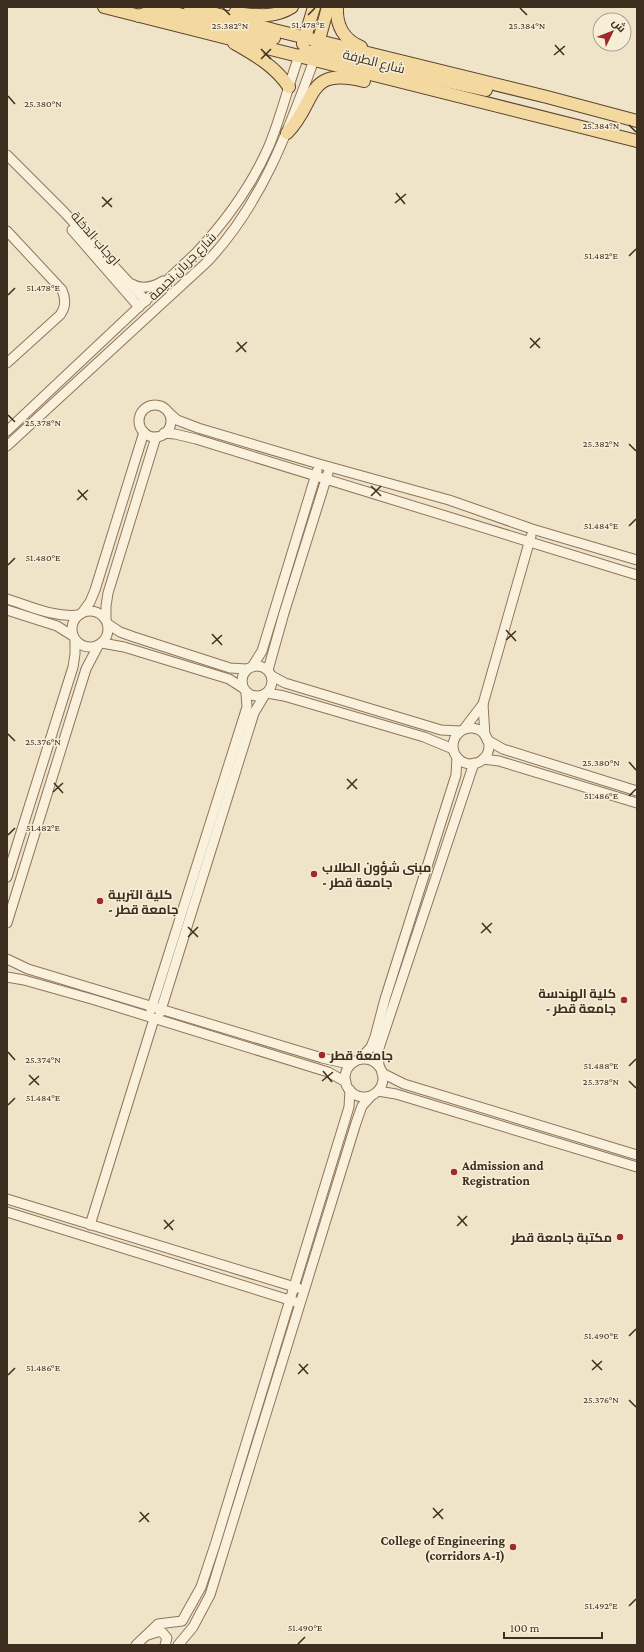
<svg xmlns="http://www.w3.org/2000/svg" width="644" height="1652" font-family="'Crimson Pro',Cairo,serif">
	<rect width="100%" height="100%" fill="#f0e4c8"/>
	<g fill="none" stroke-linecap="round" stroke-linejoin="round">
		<defs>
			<g id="minor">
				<path d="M7 155 64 212 146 301"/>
				<path d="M72 230 139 307"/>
				<path d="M7 231 62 290C66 299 66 307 60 315L7 363"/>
				<path d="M132 284C142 290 153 287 163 281"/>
				<circle cx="155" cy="421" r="16"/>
				<path d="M169 413 177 420 198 428 319 464 449 500 532 529 637 560"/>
				<path d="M7 431 196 253C226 221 251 187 269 146 281 117 288 86 299 56"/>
				<path d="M164 433 175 434 196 439 637 575"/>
				<path d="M7 446 207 262C261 205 288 132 314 60"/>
				<path d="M7 599C30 606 54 618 79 615"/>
				<path d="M7 610 57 626 73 636"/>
				<circle cx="90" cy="629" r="18"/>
				<path d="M82 613 90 602 95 590 144 432"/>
				<path d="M106 620V606L108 593 156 437"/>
				<path d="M108 624 120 632 134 637 230 668 247 669"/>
				<path d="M102 643 124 647 229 679 243 688"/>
				<circle cx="257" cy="681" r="15"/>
				<path d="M252 667 262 651 317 471"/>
				<path d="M268 670 284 613 328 473"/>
				<path d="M272 676 285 683 441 730 460 731"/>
				<path d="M267 693 284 696 424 737 453 749"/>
				<path d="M483 704 485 736"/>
				<circle cx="471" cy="746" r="18"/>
				<path d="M464 729 483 704 531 536"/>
				<path d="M487 740 503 749 637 791"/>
				<path d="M483 759 499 761 637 803"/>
				<path d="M7 877 73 667 75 654V640"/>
				<path d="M7 923 86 669 98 646"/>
				<path d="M7 959 28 969 322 1058 344 1063 354 1062"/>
				<path d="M7 977 24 980 95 1000 328 1072 346 1082"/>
				<path d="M151 1010 247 707 246 693"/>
				<path d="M160 1013 254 713 264 696"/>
				<path d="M360 1059 371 1047 375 1037 385 999 456 775 457 757"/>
				<circle cx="364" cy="1078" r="19"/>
				<path d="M379 1066 378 1051 474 763"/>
				<path d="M382 1073 404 1084 637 1155"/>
				<path d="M378 1091 396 1094 637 1167"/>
				<path d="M7 1199 298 1288"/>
				<path d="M7 1212 296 1302"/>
				<path d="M90 1225 154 1019"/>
				<path d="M148 1635 157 1632H162L167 1638 165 1645"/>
				<path d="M136 1645 158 1624 182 1621 201 1587 215 1545 349 1107 350 1090"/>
				<path d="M178 1645 193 1627 210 1595 356 1123 362 1106 371 1096"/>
			</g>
			<g id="major">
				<path d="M104 7 637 141"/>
				<path d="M190 7 274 30 547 97 637 121"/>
				<path d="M337 7C336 26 344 40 361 47"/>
				<path d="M235 13C256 15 273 19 292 7"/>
				<path d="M139 16 153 11 163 10 274 38"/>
				<path d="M234 43C255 55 275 66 289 87"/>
				<path d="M303 44 314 7"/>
				<path d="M317 47 328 7"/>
				<path d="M299 56 307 52 316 51 391 69 486 90"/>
				<path d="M287 133C318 102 304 66 364 81"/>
			</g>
		</defs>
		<use href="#minor" stroke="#8d765c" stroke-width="11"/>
		<use href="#major" stroke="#5b4430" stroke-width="14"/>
		<use href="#minor" stroke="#faf1dc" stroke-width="9"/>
		<use href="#major" stroke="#f3d9a0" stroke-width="12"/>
	</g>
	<path fill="none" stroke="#3d2e20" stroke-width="1.5" d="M223 8 230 15M520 8 527 15M308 15 315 8M555 45 564 55M261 49 271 59M554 55 565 46M261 59 271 49M8 96 15 104M629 125 636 132M396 193 405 204M102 197 112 207M395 203 406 194M102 207 112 198M629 256 636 249M8 295 15 288M530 338 540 348M237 342 246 352M530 348 540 338M236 352 247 342M8 415 15 422M629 444 636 451M371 486 381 496M78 490 87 500M371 496 381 486M77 500 88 490M629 526 636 519M8 565 15 558M506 630 516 641M212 634 222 645M506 640 516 631M212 644 222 635M8 734 15 741M629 762 636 770M347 779 357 789M54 783 63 793M347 789 357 779M53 792 63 783M629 796 636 789M8 835 15 828M482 923 491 933M188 927 198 937M481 933 492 923M188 937 198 927M8 1052 15 1060M629 1066 636 1059M323 1071 332 1082M29 1075 39 1085M322 1081 333 1072M629 1081 636 1088M29 1085 39 1076M8 1105 15 1098M458 1216 467 1226M164 1220 173 1230M457 1226 467 1216M164 1229 174 1220M629 1336 636 1329M592 1360 602 1370M299 1364 308 1374M592 1370 602 1361M298 1374 308 1364M8 1375 15 1368M629 1400 636 1407M433 1508 443 1519M140 1512 149 1522M433 1518 443 1509M139 1522 149 1513M629 1606 636 1599M298 1644 305 1637"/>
	<g fill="#9e2a2b" stroke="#f7eed8" stroke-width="1.5">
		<circle cx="314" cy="874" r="4"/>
		<circle cx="100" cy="901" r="4"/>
		<circle cx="624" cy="1000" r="4"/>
		<circle cx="322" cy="1055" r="4"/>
		<circle cx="454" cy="1172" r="4"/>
		<circle cx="620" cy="1237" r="4"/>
		<circle cx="513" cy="1547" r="4"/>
	</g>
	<g text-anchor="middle" stroke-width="3" stroke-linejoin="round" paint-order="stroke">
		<g font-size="13" fill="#3d2e20" stroke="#f7eed8">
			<text transform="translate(374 61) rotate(14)" y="5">شارع الطرفة</text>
			<text transform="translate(96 238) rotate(49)" y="5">اوجاب الدخلة</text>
			<text transform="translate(182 266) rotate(-45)" y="5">شارع جريان نجيمة</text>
		</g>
		<g font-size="13" font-weight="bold" fill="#3d2e20" stroke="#f7eed8" text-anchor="start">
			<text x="322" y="872">مبنى شؤون الطلاب<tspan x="322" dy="15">- جامعة قطر</tspan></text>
			<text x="108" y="899">كلية التربية<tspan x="108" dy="15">- جامعة قطر</tspan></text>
			<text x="616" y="998" text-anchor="end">كلية الهندسة<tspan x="616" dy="15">- جامعة قطر</tspan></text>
			<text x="330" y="1060">جامعة قطر</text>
			<text x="462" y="1170">Admission and<tspan x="462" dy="15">Registration</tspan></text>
			<text x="612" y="1242" text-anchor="end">مكتبة جامعة قطر</text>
			<text x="505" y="1545" text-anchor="end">College of Engineering<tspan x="505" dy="15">(corridors A-I)</tspan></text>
		</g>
	</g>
	<g font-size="10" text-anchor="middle" fill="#3d2e20" stroke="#f7eed8" stroke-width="3" stroke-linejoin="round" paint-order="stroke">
		<text x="308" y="28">51.478°E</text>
		<text x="230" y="29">25.382°N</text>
		<text x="527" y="29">25.384°N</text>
		<text x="43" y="107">25.380°N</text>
		<text x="601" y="129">25.384°N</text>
		<text x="601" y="259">51.482°E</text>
		<text x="43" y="291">51.478°E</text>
		<text x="43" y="426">25.378°N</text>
		<text x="601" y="447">25.382°N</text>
		<text x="601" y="529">51.484°E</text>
		<text x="43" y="561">51.480°E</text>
		<text x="43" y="745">25.376°N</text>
		<text x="601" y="766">25.380°N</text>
		<text x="601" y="799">51.486°E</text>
		<text x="43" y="831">51.482°E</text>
		<text x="43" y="1063">25.374°N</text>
		<text x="601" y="1069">51.488°E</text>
		<text x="601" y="1085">25.378°N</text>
		<text x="43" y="1101">51.484°E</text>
		<text x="601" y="1339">51.490°E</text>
		<text x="43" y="1371">51.486°E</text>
		<text x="601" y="1403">25.376°N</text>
		<text x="601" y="1609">51.492°E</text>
		<text x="305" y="1631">51.490°E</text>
	</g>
	<rect width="644" height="1652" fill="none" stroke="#3d2e20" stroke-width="16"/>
	<g transform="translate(612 32) rotate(47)"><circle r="19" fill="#f7eed8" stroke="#ada18e"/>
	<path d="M0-3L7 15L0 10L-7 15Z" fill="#9e2a2b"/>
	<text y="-6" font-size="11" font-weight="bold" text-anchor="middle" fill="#3d2e20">ش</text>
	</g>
	<path d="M504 1632v6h98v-6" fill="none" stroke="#3d2e20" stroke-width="2"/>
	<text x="510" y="1632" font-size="12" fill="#3d2e20" stroke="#f7eed8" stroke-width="3" paint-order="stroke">100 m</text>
</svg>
